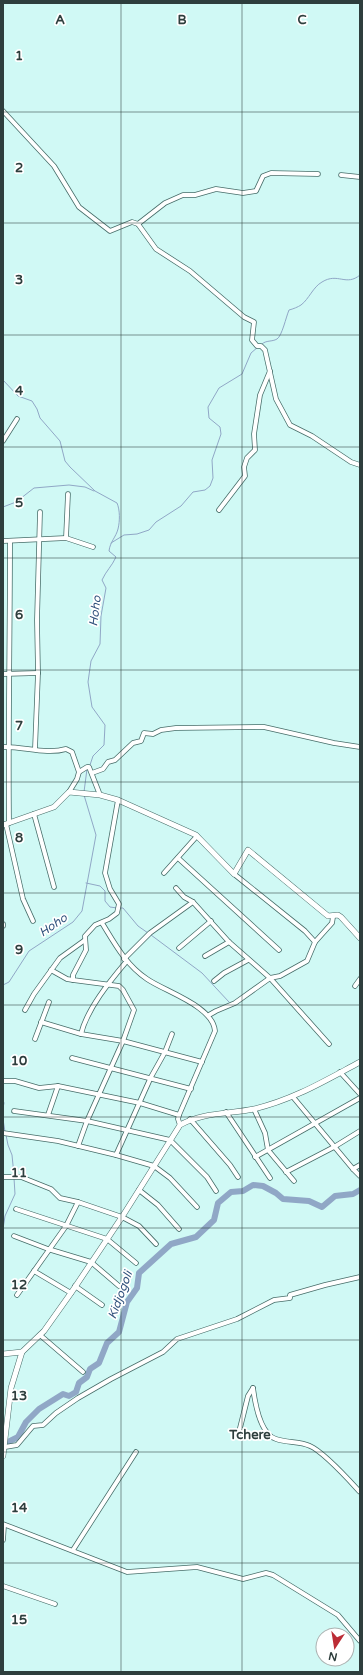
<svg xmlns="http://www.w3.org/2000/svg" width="363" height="1675" font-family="'Varela Round',sans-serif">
	<rect width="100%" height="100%" fill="#d0f9f5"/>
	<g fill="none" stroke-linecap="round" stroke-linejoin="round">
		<g stroke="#90a7c6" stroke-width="1">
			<path d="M262 344C266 340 272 342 277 339 282 336 286 317 289 310 293 309 298 307 301 305 309 299 313 287 322 282 338 272 346 287 360 275"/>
			<path d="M3 380 18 396 32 401 37 409 40 418 60 441 65 461 70 467 95 491 117 503C120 510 120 521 118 529 116 537 110 542 109 551L116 557C112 566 106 571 102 580L106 588 101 616 100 644 91 661 88 682 92 707 105 725 104 745 93 756 90 765"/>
			<path d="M3 507 16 502 34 488 69 485 85 487 94 491"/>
			<path d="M111 543 124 535 137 534 149 530 156 522 181 506 193 492 205 490 210 486 213 478 212 460 221 434 220 427 209 418 208 407 219 388 242 374 251 353 258 347"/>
			<path d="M84 792 87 769"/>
			<path d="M86 883 100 886 105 891V901L110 907 117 908"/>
			<path d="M120 908H123L138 926 148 933"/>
			<path d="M151 935 202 973 229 1002"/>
			<path d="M3 985 9 982 29 951 73 922 82 911 96 835 84 795"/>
			<path d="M3 1100 4 1103 3 1108"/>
			<path d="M3 1119 5 1132"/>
			<path d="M6 1135 8 1145 12 1155 14 1175"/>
			<path d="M3 1229 5 1216 15 1194 14 1178"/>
		</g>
		<path stroke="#90a7c6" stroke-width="6" d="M8 1442 18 1437 26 1422 39 1409 63 1394 69 1396 76 1392 79 1383 87 1377 90 1369 99 1363 107 1343 119 1332 127 1302 137 1288 139 1273 171 1244 196 1237 214 1220 218 1203 231 1192 243 1191 253 1185 263 1186 276 1193 283 1199 309 1201 322 1207 335 1196 353 1194 360 1190"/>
		<defs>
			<g id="minor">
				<path d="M3 111 54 166 79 207 110 231 132 222 138 224 156 249 190 271 244 317 254 322 252 340 257 346H261L265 350 276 399 290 425 312 436 351 462 360 465"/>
				<path d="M341 175 360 177"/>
				<path d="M138 224 165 203 183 195H195L216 189 243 193 256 191 263 176 271 173 318 174"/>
				<path d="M3 441 17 419"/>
				<path d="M219 510 245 476 244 467 247 458 255 450 254 434 260 395 270 371"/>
				<path d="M66 538 68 494"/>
				<path d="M3 541 66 538 93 547"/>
				<path d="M3 674 38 673"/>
				<path d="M3 747C23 746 46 755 66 749L72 752 79 772"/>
				<path d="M35 749 38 673 37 620 40 512"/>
				<path d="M92 773 103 769 108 762 115 760 133 743 141 741 144 733 153 734 161 730 176 728 264 727 334 743 360 747"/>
				<path d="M69 792 77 779 79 772 87 767H89L100 795"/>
				<path d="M34 814 54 887"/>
				<path d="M9 823C8 729 10 635 10 541"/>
				<path d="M6 824 23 899 33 921"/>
				<path d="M178 858 279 950"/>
				<path d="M164 873 197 836"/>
				<path d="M234 874 305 931 315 942"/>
				<path d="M176 888 184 897 193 902 229 942 270 978 329 1044"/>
				<path d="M102 923C115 944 126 965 147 979 166 992 213 1006 215 1031L179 1115 178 1119 180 1125"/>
				<path d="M3 924V926"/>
				<path d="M179 948 211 921"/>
				<path d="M205 956 229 942"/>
				<path d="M124 959 150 933 193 902"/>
				<path d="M51 970 67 979 73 980"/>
				<path d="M214 981 224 973 248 960"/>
				<path d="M355 986 360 979"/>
				<path d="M25 1010 34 994 60 958 85 940"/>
				<path d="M209 1015 216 1011 235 1003 270 978 280 976 307 961 315 942 332 923 333 917"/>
				<path d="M41 1022 81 1034 123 1041 202 1062"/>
				<path d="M81 1034C87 1009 110 981 126 962"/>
				<path d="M35 1039 49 1002"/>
				<path d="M72 1058 191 1089"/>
				<path d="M340 1072 360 1094"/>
				<path d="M3 1081H15L39 1088 58 1086 140 1103 179 1115"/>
				<path d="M293 1097 353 1169 360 1176"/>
				<path d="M254 1109 265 1133 268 1150 294 1181"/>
				<path d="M14 1111 87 1121 170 1140 207 1177 216 1191"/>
				<path d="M226 1112 270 1178"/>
				<path d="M48 1115 58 1086"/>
				<path d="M190 1119 230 1165 238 1177"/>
				<path d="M3 1133 58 1141 116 1155 154 1166 170 1178 197 1207"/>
				<path d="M78 1146 87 1121 123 1041 134 1010 123 990 119 986 73 980V975L86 950 85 936 95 925 109 919 117 913 119 904 110 889 105 873 118 800"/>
				<path d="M116 1155 151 1077 165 1052 172 1034"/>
				<path d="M255 1157 360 1098"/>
				<path d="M353 1169 360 1165"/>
				<path d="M286 1172 334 1147 360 1131"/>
				<path d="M3 1177H21L51 1189 60 1198 78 1202 122 1217 139 1226 156 1244"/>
				<path d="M139 1190 158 1205 179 1229"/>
				<path d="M16 1209 107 1239 136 1263"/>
				<path d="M14 1236 48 1249 91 1262 119 1286"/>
				<path d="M34 1271 71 1293"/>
				<path d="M75 1286 102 1305"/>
				<path d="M17 1295 66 1226 78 1202"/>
				<path d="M40 1335 83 1372"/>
				<path d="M253 1388C255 1403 260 1434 276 1439 287 1443 300 1441 310 1446 324 1452 349 1480 360 1492"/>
				<path d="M238 1436 248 1396 253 1388"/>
				<path d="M5 1447 17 1445 33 1426 43 1425 56 1413 78 1398 111 1379 163 1352 177 1339 237 1319 274 1300 290 1298V1295L325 1285 360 1277"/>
				<path d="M3 1524 127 1572 197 1567 243 1579 266 1573 273 1575 338 1615 360 1641"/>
				<path d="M3 1540 4 1525"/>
				<path d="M73 1550 136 1452"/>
				<path d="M3 1586 55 1604"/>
			</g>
			<g id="tertiary">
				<path d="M3 825 54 807 69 792 100 795 118 800 196 835 234 874 248 850 328 916 338 915 341 917 360 938"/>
				<path d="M3 1354 22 1352"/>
				<path d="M3 1456 11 1388 22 1352 44 1331 71 1293 122 1217 180 1125C203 1112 230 1114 254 1109 293 1100 326 1080 360 1062"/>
			</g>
		</defs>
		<use href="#minor" stroke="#476d69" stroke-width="5.5"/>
		<use href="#tertiary" stroke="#476d69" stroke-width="6"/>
		<use href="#minor" stroke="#fff" stroke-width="4"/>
		<use href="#tertiary" stroke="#fff" stroke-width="5"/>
	</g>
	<path fill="none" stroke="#2e3e3d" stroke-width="1" stroke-opacity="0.55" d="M121 3V1672M242 3V1672M3 112H360M3 223H360M3 335H360M3 447H360M3 558H360M3 670H360M3 782H360M3 893H360M3 1005H360M3 1117H360M3 1228H360M3 1340H360M3 1452H360M3 1563H360"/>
	<g text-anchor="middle" stroke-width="3.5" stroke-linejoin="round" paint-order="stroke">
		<g font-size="12" font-style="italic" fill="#30517c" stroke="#fff">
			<text transform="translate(95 611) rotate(-83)" y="4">Hoho</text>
			<text transform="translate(53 925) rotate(-34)" y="4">Hoho</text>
			<text transform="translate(120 1295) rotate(-70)" y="4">Kidjogoli</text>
		</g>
		<g font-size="13" font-weight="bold" fill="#2e3e3d" stroke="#fff">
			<text x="250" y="1439">Tchere</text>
		</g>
	</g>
	<g font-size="13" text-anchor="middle" font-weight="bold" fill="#2e3e3d" stroke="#fff" stroke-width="3.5" stroke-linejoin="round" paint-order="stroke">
		<text x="60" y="24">A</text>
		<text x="182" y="24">B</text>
		<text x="302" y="24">C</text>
		<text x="19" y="60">1</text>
		<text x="19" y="172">2</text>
		<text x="19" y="284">3</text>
		<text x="19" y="395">4</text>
		<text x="19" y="507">5</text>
		<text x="19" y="619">6</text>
		<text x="19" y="730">7</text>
		<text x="19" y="842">8</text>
		<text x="19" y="954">9</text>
		<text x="19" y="1065">10</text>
		<text x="19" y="1177">11</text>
		<text x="19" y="1289">12</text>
		<text x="19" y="1400">13</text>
		<text x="19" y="1512">14</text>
		<text x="19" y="1624">15</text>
	</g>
	<rect width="363" height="1675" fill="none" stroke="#2e3e3d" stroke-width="8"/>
	<g transform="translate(335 1647) rotate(192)"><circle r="19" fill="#ffffff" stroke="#abb2b1"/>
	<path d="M0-3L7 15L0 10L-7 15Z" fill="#bc2c36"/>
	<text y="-6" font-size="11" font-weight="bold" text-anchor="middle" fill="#2e3e3d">N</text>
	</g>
</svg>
